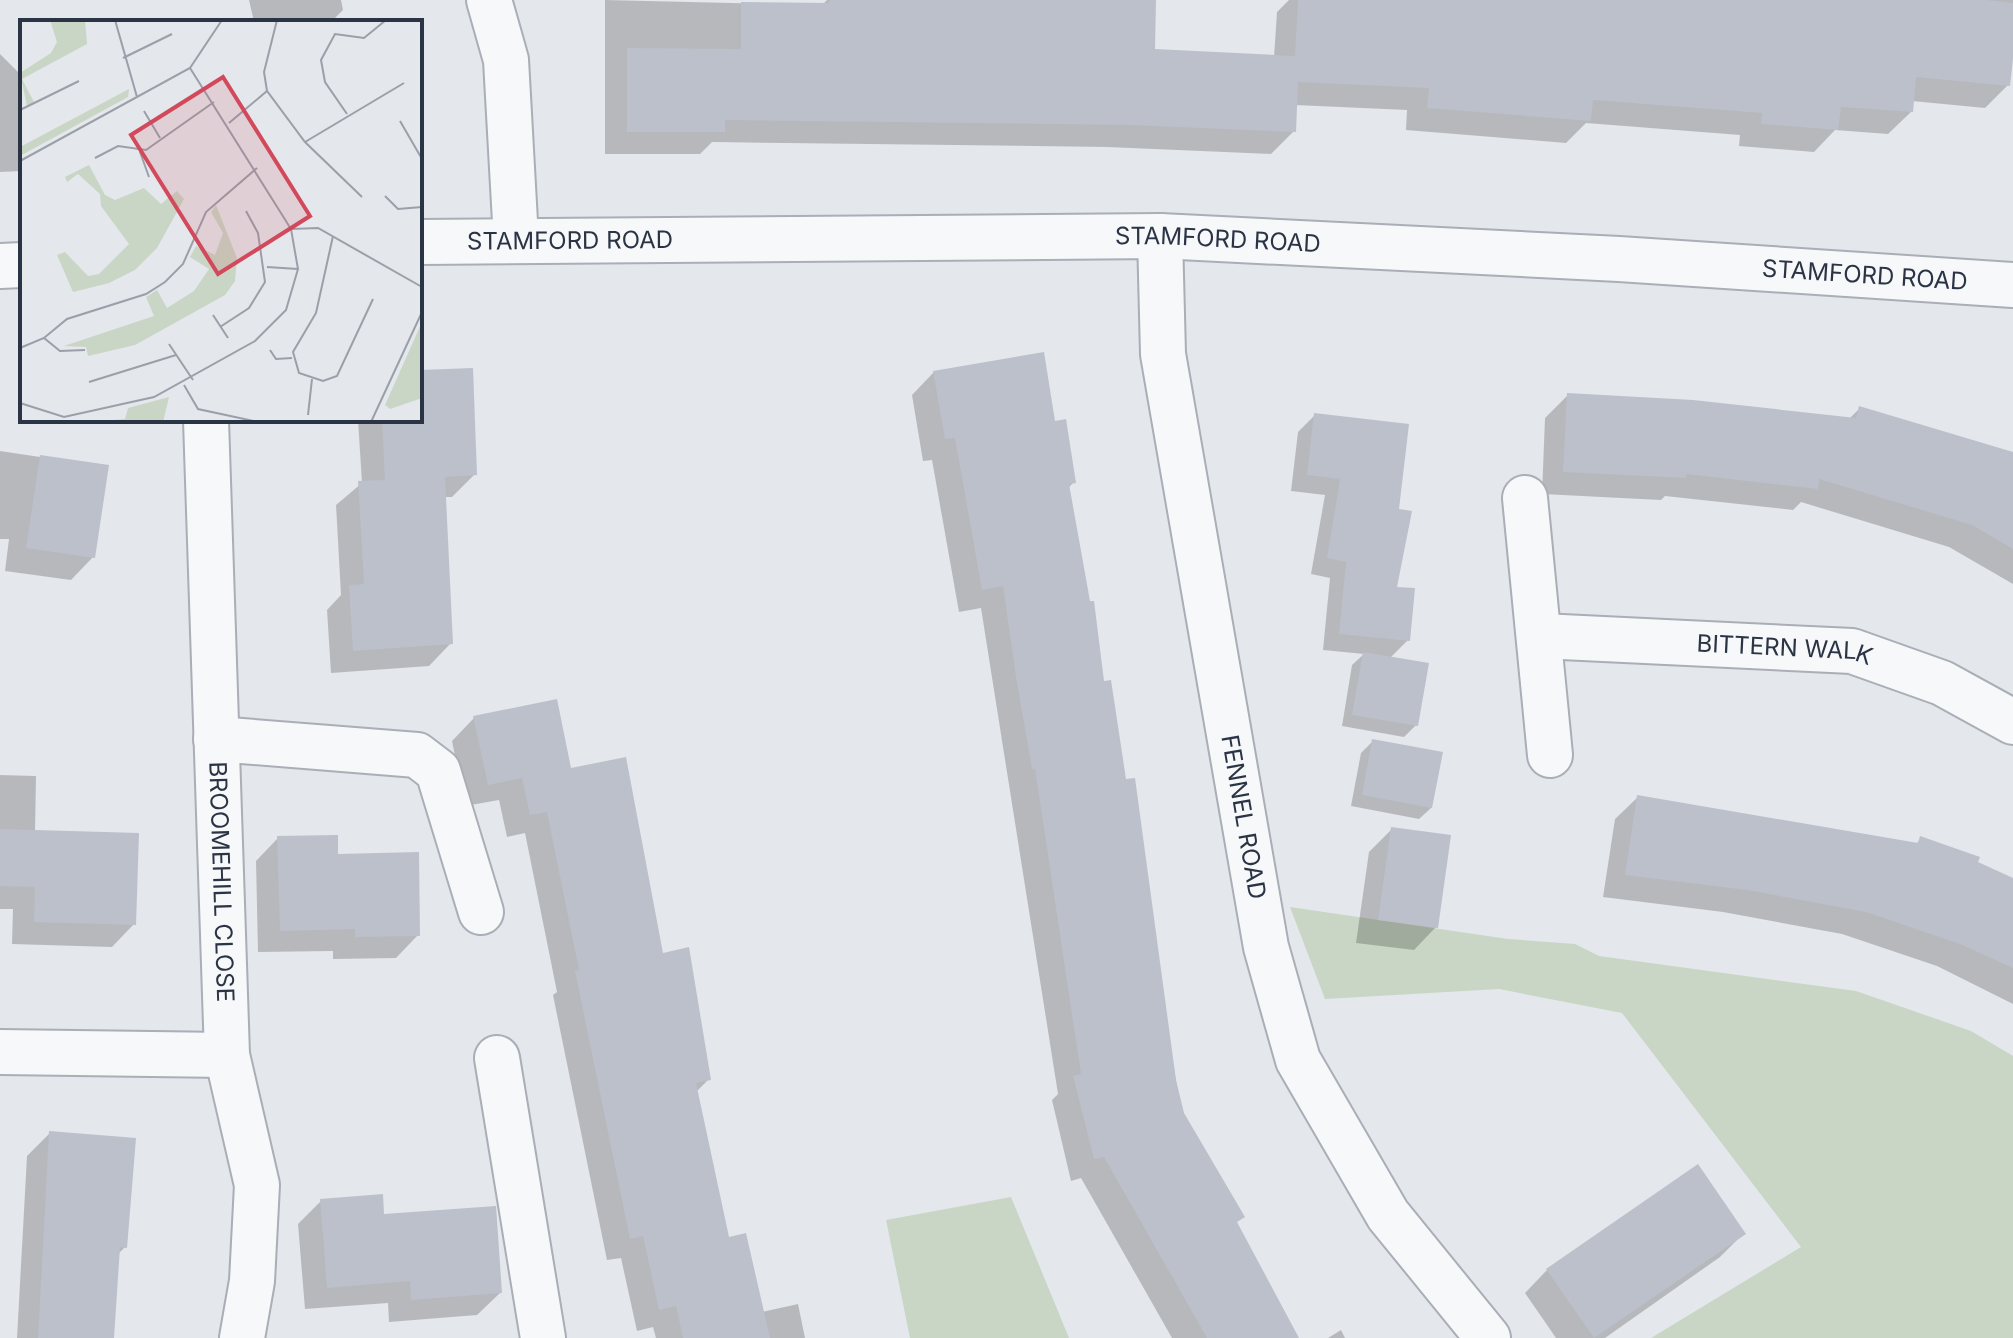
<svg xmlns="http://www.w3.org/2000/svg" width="2013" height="1338" font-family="Inter,sans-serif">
	<rect width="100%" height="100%" fill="#e4e7ec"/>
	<g fill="#c9d6c5">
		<path d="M1290 907 1508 939 1575 944 1599 956 1856 991 1971 1031 2013 1056V1338H1651L1801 1247 1622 1013 1499 989 1325 999Z"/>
		<path d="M1011 1197 1069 1338H910L886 1220Z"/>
	</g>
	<g fill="#0003">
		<path d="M249 0H341L343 10 331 22H254Z"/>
		<path d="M605 0 822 5 827 0H1050L1153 51 1274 57 1277 12 1289 0H2013V39L2008 85 1985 108 1912 101 1911 112 1888 134 1835 130 1814 152 1739 146 1740 135 1586 123 1566 143 1406 130 1407 110 1295 105 1294 131 1271 154 1107 147 712 142 700 154H605Z"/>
		<path d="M0 54 22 76V171L0 172Z"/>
		<path d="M420 372 475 474 452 497H444L451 643 429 666 331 673 327 610 341 595 336 505 362 483 358 420H420Z"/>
		<path d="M934 372 1054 423 1074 482 1068 488 1182 1114 1235 1224 1297 1338H1172L1081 1178 1071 1181 1052 1100 1058 1094 981 608 959 612 932 460 923 461 912 395Z"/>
		<path d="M1568 395 1848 420 1860 408 2013 456V584L1949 547 1801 502 1793 510 1665 496 1661 500 1542 494 1545 418Z"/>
		<path d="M1315 415 1396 511 1395 589 1408 640 1390 658 1416 725 1404 737 1342 726 1352 665 1364 654 1323 650 1330 578 1311 574 1325 495 1291 491 1298 432Z"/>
		<path d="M0 451 107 467 93 557 71 580 5 571 9 539H0Z"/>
		<path d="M474 718 570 770 661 955 709 1079 696 1092 728 1240 762 1312 798 1304 805 1338H656L653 1327 637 1331 621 1258 607 1260 553 995 557 992 525 833 507 837 499 800 465 806 452 741Z"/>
		<path d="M1373 741 1431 808 1419 819 1351 806 1361 753Z"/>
		<path d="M0 775 36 776 35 832 134 924 112 947 12 944 13 909H0Z"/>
		<path d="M1638 797 1915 845 1921 839 2013 880V1004L1937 966 1842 934 1723 912 1603 897 1615 819Z"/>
		<path d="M1392 829 1436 927 1414 950 1356 943 1369 852Z"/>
		<path d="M278 838 336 856 418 935 396 958 333 959V951L258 952 256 861Z"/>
		<path d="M50 1133 125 1247 118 1254 112 1338H17L27 1156Z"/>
		<path d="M321 1201 382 1216 500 1293 477 1315 389 1322 388 1303 305 1309 298 1224Z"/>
		<path d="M1743 1234 1720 1257 1605 1338H1556L1525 1293 1547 1270Z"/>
		<path d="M1341 1330 1345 1338H1328Z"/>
	</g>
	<g fill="#bbc0ca">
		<path d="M829 0H1156L1155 49 1295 56 1298 0H1987L2013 3V58L2010 86 1916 77 1913 112 1841 107 1838 130 1761 124 1762 113 1593 100 1591 121 1427 108 1429 88 1298 82 1296 132 1131 125 725 120V132H627V48L741 49V2L829 3Z"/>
		<path d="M1044 352 1055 421 1066 419 1076 483 1069 484 1090 601H1094L1104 681 1111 680 1126 779 1135 778 1176 1080 1184 1113 1245 1217 1237 1222 1299 1338H1207L1104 1157 1094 1159 1073 1076 1081 1074 1035 769H1032L1016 677 1003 586 982 590 955 438 945 439 933 371Z"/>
		<path d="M473 368 477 475 445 477 453 644 353 651 349 585 364 584 358 481 385 480 382 420H420V370Z"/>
		<path d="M1567 393 1693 400 1856 418 1859 406 2013 452V549L1972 525 1819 479 1818 489 1686 474V478L1563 472Z"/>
		<path d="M1314 413 1409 424 1399 509 1412 511 1397 587 1415 588 1410 641 1339 634 1346 562 1327 558 1340 479 1307 475Z"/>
		<path d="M40 455 109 465 95 558 26 548Z"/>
		<path d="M1363 652 1429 663 1418 726 1352 715Z"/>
		<path d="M557 699 571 768 626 757 663 953 689 947 711 1080 696 1083 729 1237 746 1233 770 1338H683L676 1306 659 1310 643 1236 630 1239 575 971 579 970 547 812 530 815 522 778 488 785 473 716Z"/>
		<path d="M1372 739 1443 752 1432 808 1362 795Z"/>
		<path d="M1637 795 1918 843 1920 836 1980 857 1978 862 2013 878V968L1960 944 1866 912 1747 890 1625 875Z"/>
		<path d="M1391 827 1451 835 1438 928 1378 920Z"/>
		<path d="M0 829 139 833 136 925 34 922 35 887 0 886Z"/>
		<path d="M338 835V854L419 852 420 936 355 937V929L280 931 277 836Z"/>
		<path d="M49 1131 136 1138 127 1248 120 1247 114 1338H38Z"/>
		<path d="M1698 1164 1746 1234 1594 1338 1546 1269Z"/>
		<path d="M383 1194 384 1214 496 1206 502 1293 411 1300 410 1281 327 1288 320 1199Z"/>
	</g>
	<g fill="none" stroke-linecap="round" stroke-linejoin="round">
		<defs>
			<g id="minor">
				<path d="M489 0 506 60 516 240"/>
				<path id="s1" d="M1160 236 1163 354 1266 947 1298 1060 1388 1215 1488 1338"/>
				<path id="s2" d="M420 242 1160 236 1619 259 2013 285"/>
				<path d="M0 266 22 265"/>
				<path id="s3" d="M206 420 227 1055 257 1185 252 1281 242 1338"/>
				<path d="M1525 498 1550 755"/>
				<path id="s4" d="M1541 636 1852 651 1942 683 2013 722"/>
				<path d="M216 739 417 755 438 771 481 912"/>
				<path d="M0 1052 227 1055"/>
				<path d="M497 1058 543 1338"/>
			</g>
		</defs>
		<use href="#minor" stroke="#a9aeb7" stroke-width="48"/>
		<use href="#minor" stroke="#f7f8fa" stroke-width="44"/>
	</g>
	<g text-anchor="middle" stroke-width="6" stroke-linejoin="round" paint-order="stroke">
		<g font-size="24" fill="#2b3445" stroke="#f4f6f9">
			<text dy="8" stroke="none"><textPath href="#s2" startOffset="150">STAMFORD ROAD</textPath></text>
			<text dy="8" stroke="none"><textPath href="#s2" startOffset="798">STAMFORD ROAD</textPath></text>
			<text dy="8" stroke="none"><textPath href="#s2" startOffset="1446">STAMFORD ROAD</textPath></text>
			<text dy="8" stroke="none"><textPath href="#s4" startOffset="244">BITTERN WALK</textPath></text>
			<text dy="8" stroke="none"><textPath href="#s1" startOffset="588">FENNEL ROAD</textPath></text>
			<text dy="8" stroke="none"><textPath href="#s3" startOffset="462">BROOMEHILL CLOSE</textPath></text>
		</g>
	</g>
	<g transform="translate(20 20)">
		<rect width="402" height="402" fill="#e4e7ec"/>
		<path d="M30 0H65L67 24 2 59 14 82 7 86 0 53 31 33 37 22ZM109 69 108 77 0 136V127ZM69 145 85 175 95 180 124 168 141 184 157 171 164 179 137 228 115 250 89 263 53 272 37 235 45 232 68 256 79 254 109 224 81 186 80 174 58 154 47 162 45 157ZM196 185 217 238 215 261 205 275 115 325 68 336 66 327 44 326 134 296 126 277 137 270 147 288 174 271 189 249 170 237 176 226 195 235 203 213 191 192ZM402 302V378L370 389 365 385ZM149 377 143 402H72L105 399 108 388Z" fill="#c9d6c5"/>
		<path fill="none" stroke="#9a9fa9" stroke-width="2" d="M95 0 117 77M103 38 152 14M247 71 244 52 257 0M0 90 59 61M124 91 140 118M327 94 305 62 301 40 315 14 344 18 366 0M380 101 402 139M209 103 247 71 285 122 342 177M285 122 384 63M120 132 129 157M75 138 98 126 126 130 194 82M0 141 170 48 202 0M365 176 378 189 402 187M271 209 298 208 402 267M313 216 296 293 273 332 279 353 303 361 317 356 353 279M247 247 278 249M193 295 208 318M200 307 229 288 245 262 238 213 226 191M24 318 40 331 65 330M149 324 173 360M0 328 24 318 47 299 126 274 145 262 163 244 186 192 237 148M250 330 256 339 272 338M69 362 156 335M164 365 178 389 238 402M0 383 44 397 134 377 235 321 266 290 278 249 271 209 170 48M288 395 292 359M351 402 402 292"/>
		<path fill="#d1495b" fill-opacity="0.15" stroke="#d1495b" stroke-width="4" d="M203 57 290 196 198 254 111 115Z"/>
		<rect width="402" height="402" fill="none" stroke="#2b3445" stroke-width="4"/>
	</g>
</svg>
